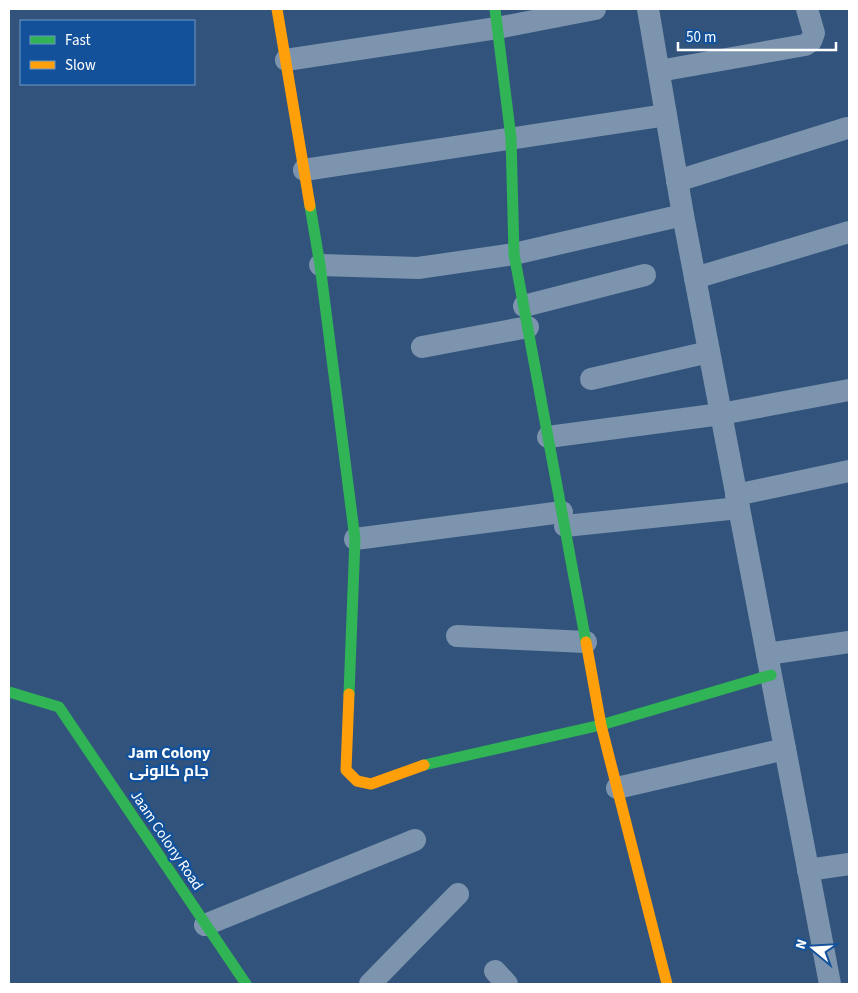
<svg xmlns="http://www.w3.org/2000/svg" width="858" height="993" font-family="'Source Sans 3',Cairo,sans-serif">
	<rect width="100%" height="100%" fill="#32547c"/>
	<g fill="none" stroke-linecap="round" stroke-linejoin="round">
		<g stroke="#7d94ae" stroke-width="22">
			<path d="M648 9 683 215 830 984"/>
			<path d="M286 60 497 28 595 9"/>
			<path d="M659 71 805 45 811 41 814 33 807 9"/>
			<path d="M304 170 666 115"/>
			<path d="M677 181 847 128"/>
			<path d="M320 265 418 268 514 254 683 215"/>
			<path d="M695 278 849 232"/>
			<path d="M524 306 645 275"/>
			<path d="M422 347 528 327"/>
			<path d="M591 379 709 352"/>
			<path d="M548 437 721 414 849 390"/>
			<path d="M736 495 849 471"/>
			<path d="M565 526 739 508"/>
			<path d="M355 539 562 512"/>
			<path d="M457 636 586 642"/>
			<path d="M767 654 849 642"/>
			<path d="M617 788 785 749"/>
			<path d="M808 870 849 864"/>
			<path d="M205 925 415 840"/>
			<path d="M495 971 507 984"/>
			<path d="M370 984 458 894"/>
		</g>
		<g stroke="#30b455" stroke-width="11">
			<path d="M495 9 511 138 514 254 586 642"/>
			<path d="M310 206 320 265 355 539 349 694"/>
			<path d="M9 692 59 707 246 984"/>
			<path d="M424 765 601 725 771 675"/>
		</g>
		<g stroke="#ff9f0a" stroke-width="11">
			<path d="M277 9 310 206"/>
			<path d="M586 642 601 725 667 984"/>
			<path d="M349 694 346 770 357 781 371 784 424 765"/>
		</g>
	</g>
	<g text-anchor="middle" stroke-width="5" stroke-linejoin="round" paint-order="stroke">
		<g font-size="15" fill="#fff" stroke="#13529b">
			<text transform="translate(167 840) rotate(56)" y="5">Jaam Colony Road</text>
		</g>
		<g font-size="16" font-weight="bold" fill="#fff" stroke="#13529b">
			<text x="169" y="758">Jam Colony<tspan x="169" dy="18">جام کالونی</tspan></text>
		</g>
	</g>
	<rect width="858" height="993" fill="none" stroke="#ffffff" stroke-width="20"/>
	<rect x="20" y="20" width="175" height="65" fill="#13529b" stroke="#7197c3"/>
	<rect x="30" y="36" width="25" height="8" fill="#30b455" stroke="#7197c3"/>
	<text x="65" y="45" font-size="15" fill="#ffffff">Fast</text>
	<rect x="30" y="61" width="25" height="8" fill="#ff9f0a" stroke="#7197c3"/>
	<text x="65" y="70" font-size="15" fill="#ffffff">Slow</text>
	<g transform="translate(813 948) rotate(288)" stroke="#13529b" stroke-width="4" paint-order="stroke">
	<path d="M0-4L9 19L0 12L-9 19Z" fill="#ffffff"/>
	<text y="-8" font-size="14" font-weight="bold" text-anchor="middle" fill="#ffffff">N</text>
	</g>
	<path d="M678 42v8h158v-8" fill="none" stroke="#ffffff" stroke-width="2.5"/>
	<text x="686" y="42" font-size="15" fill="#ffffff" stroke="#13529b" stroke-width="4" paint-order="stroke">50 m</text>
</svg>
